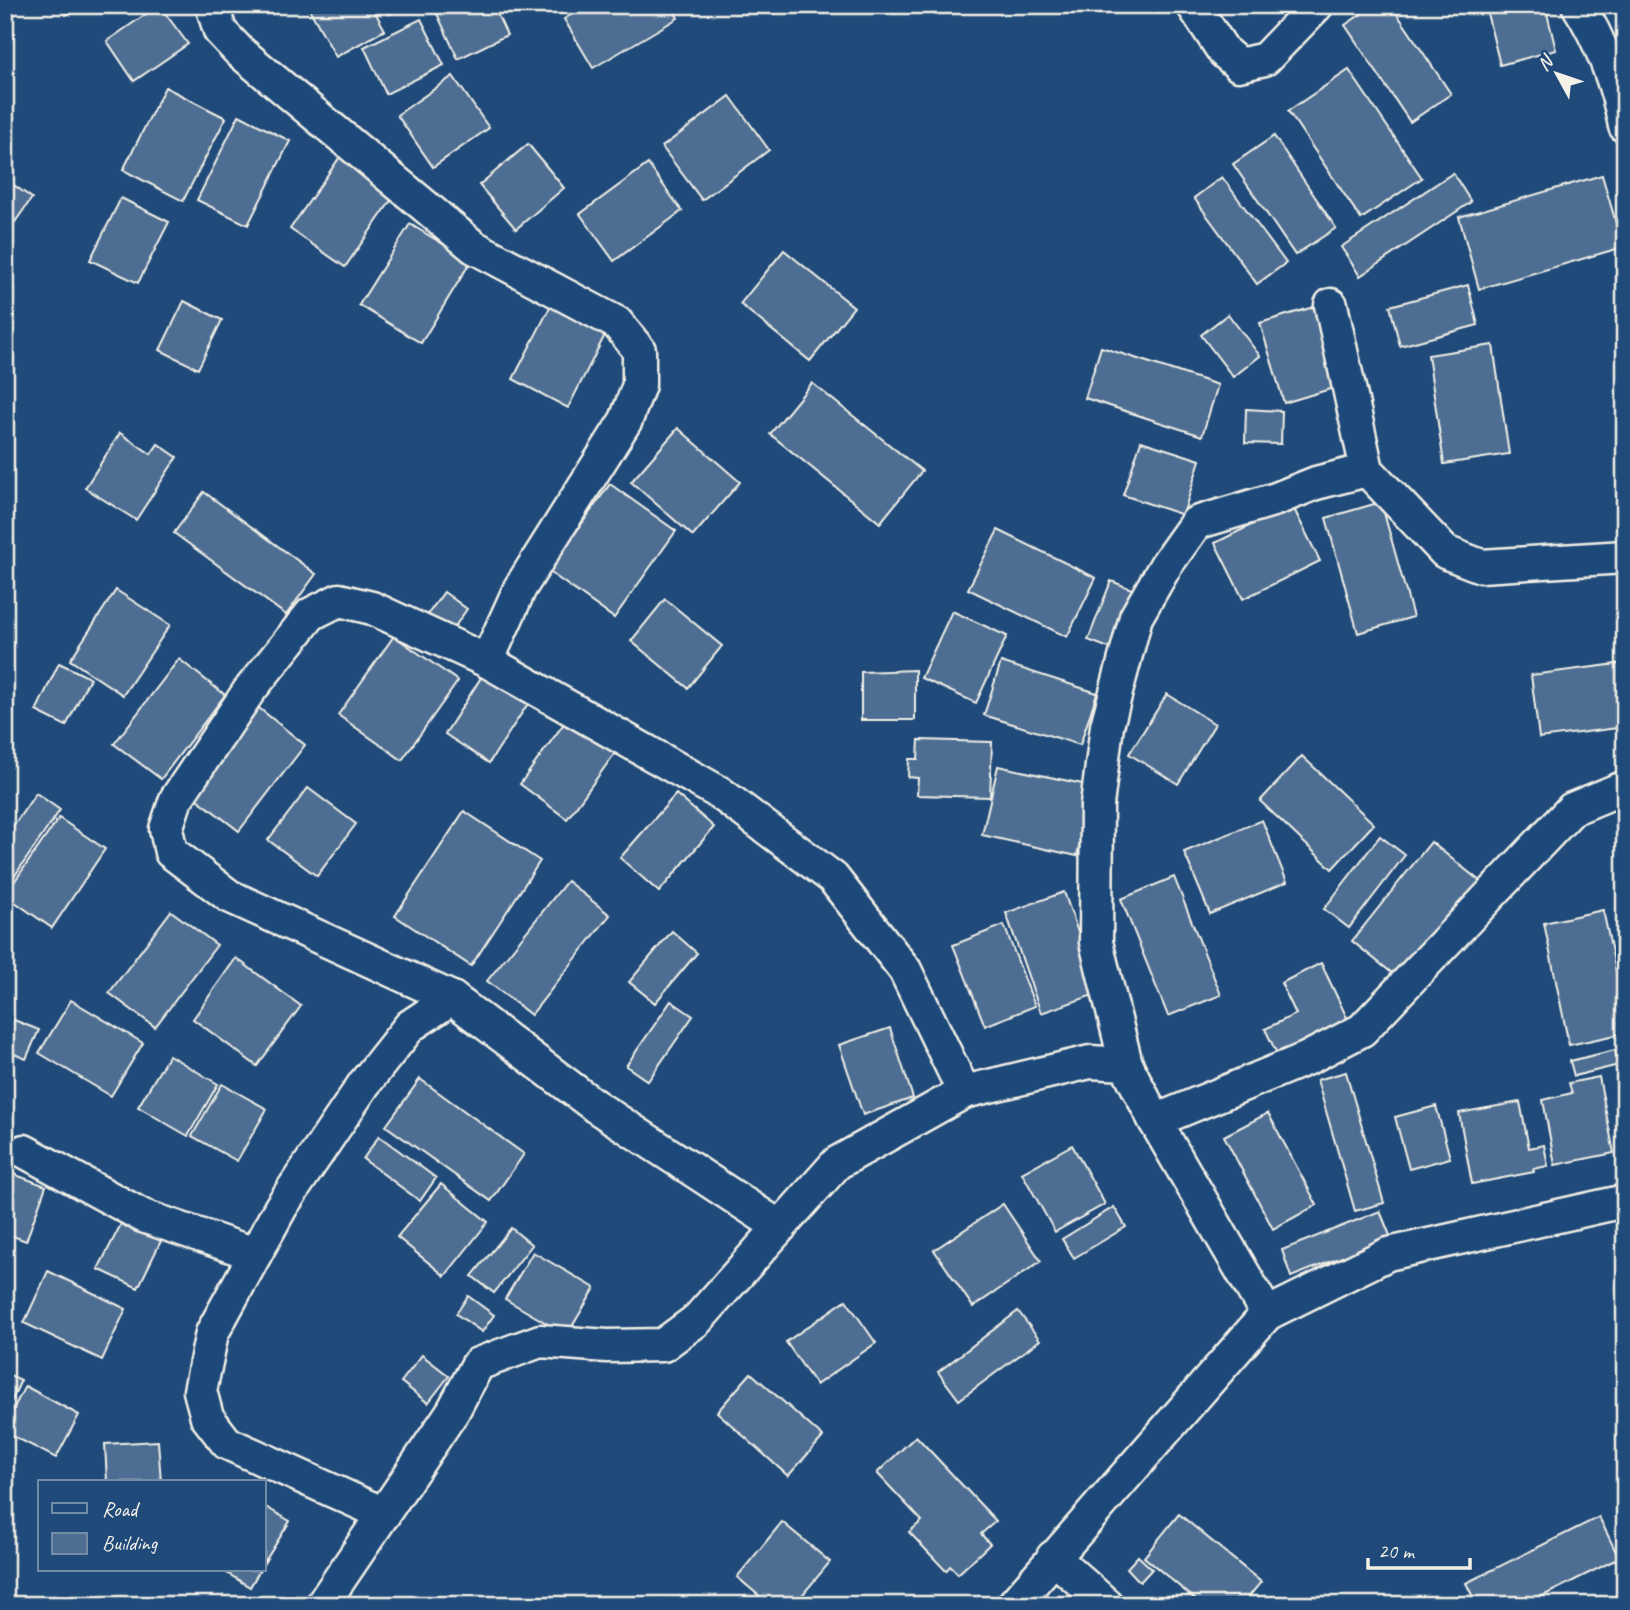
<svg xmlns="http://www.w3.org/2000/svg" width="1630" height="1610" font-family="Caveat,sans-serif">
	<rect width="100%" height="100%" fill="#1f4a7a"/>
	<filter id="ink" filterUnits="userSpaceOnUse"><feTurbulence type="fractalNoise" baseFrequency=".0143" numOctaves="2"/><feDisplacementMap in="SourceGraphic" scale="14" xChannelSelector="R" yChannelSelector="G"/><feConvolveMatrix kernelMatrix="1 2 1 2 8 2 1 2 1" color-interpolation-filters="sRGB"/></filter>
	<g filter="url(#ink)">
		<g fill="#4d6e92" stroke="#f4f1e8" stroke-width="2">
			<path d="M59 5H81L66 15Z"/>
			<path d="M159 5 188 44 134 81 107 41Z"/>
			<path d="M307 5H371L385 30 336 57Z"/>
			<path d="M386 5H406L390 14Z"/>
			<path d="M433 5H493L507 35 458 59Z"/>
			<path d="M588 5H671L678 18 593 68 564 19Z"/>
			<path d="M1375 5H1391L1451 94 1410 122 1345 25Z"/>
			<path d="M1485 5H1545L1556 50 1500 65Z"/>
			<path d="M421 19 444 65 386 94 364 47Z"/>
			<path d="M1349 70 1422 178 1361 219 1288 111Z"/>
			<path d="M453 76 489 128 433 167 397 115Z"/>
			<path d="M165 87 226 118 183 201 123 170Z"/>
			<path d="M730 96 769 150 702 200 662 147Z"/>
			<path d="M239 115 290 141 248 225 197 200Z"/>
			<path d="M1274 136 1336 228 1295 255 1233 164Z"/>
			<path d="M528 144 564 188 516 229 479 185Z"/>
			<path d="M342 154 397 192 345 267 290 229Z"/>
			<path d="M648 164 682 211 614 261 580 214Z"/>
			<path d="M1453 173 1471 202 1360 276 1341 247Z"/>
			<path d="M1602 175 1623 247 1479 289 1459 217Z"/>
			<path d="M1222 177 1286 263 1257 284 1194 198Z"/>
			<path d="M5 179 32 198 5 236Z"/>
			<path d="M121 198 169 222 138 283 90 260Z"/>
			<path d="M410 224 471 261 421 343 359 305Z"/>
			<path d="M784 250 854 307 810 361 740 304Z"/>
			<path d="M1468 285 1478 325 1400 346 1390 306Z"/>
			<path d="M184 301 222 320 198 369 160 350Z"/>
			<path d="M553 301 608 329 568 408 513 379Z"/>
			<path d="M1317 306 1340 386 1284 403 1260 323Z"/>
			<path d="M1228 314 1260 356 1233 377 1201 335Z"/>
			<path d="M1493 345 1509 454 1444 464 1428 355Z"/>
			<path d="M1101 347 1218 385 1202 436 1085 398Z"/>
			<path d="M812 383 922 471 880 523 770 434Z"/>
			<path d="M1246 409 1282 411 1281 444 1245 443Z"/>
			<path d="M678 428 740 482 693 536 631 482Z"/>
			<path d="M120 433 151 454 158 444 177 457 136 520 85 488Z"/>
			<path d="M1141 441 1200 460 1183 515 1123 495Z"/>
			<path d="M610 484 676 531 614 618 548 571Z"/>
			<path d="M204 492 316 574 286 615 174 533Z"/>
			<path d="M1381 502 1413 617 1358 633 1326 518Z"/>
			<path d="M1292 505 1320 561 1243 599 1215 543Z"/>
			<path d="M998 530 1096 578 1067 637 968 589Z"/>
			<path d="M1111 581 1137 591 1114 650 1088 640Z"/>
			<path d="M116 590 170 625 123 695 70 660Z"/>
			<path d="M444 592 467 609 451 632 428 614Z"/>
			<path d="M665 599 722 646 688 688 631 641Z"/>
			<path d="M952 611 1007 636 976 703 921 678Z"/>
			<path d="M394 636 458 681 402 760 338 715Z"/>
			<path d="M179 659 225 695 161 779 114 744Z"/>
			<path d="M1001 662 1097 693 1080 745 984 715Z"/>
			<path d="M59 663 90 678 66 726 36 711Z"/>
			<path d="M1625 663V727L1539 738 1531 675Z"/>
			<path d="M915 670V720H861V672Z"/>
			<path d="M484 673 529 702 489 763 445 734Z"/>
			<path d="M1167 694 1215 724 1178 784 1129 754Z"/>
			<path d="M259 708 305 745 239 831 192 795Z"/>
			<path d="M568 718 615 753 567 819 520 784Z"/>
			<path d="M1625 734V767H1623L1617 736Z"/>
			<path d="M919 740 992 742 990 797 917 795 918 778 908 777 909 759H918Z"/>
			<path d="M1302 756 1374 824 1332 869 1260 801Z"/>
			<path d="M998 766 1092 786 1077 856 982 835Z"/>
			<path d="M308 788 356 824 317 876 268 840Z"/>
			<path d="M36 793 60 810 9 884 5 881V838Z"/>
			<path d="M676 794 714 827 659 892 620 858Z"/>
			<path d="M464 811 540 861 471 966 395 916Z"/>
			<path d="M59 818 105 849 52 928 5 895Z"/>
			<path d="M1262 820 1287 882 1210 914 1184 852Z"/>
			<path d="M1380 836 1405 855 1349 928 1324 909Z"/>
			<path d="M1431 842 1481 882 1402 981 1352 941Z"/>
			<path d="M1174 877 1221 995 1168 1016 1121 899Z"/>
			<path d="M567 881 610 915 531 1015 487 981Z"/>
			<path d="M1064 892 1099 993 1041 1013 1006 913Z"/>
			<path d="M1603 910 1625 1013V1033L1569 1045 1544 923Z"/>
			<path d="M171 911 217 945 155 1027 109 993Z"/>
			<path d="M1004 925 1035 1006 985 1026 953 945Z"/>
			<path d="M672 931 697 953 655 1003 629 982Z"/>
			<path d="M236 958 301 1006 257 1066 193 1019Z"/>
			<path d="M1321 963 1348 1020 1277 1054 1265 1029 1296 1014 1281 983Z"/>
			<path d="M71 1000 143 1043 111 1096 39 1053Z"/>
			<path d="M671 1001 693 1016 648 1081 626 1066Z"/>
			<path d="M9 1018 39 1030 26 1059 5 1050V1027Z"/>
			<path d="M890 1028 913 1098 863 1115 839 1045Z"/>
			<path d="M1615 1050 1619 1065 1574 1076 1570 1061Z"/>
			<path d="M169 1055 218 1084 188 1136 138 1107Z"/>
			<path d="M1346 1072 1384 1203 1355 1211 1317 1080Z"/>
			<path d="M1599 1077 1614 1153 1555 1165 1543 1100 1572 1093 1569 1083Z"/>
			<path d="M420 1079 524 1154 491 1201 386 1126Z"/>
			<path d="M222 1084 267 1109 237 1161 192 1136Z"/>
			<path d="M1520 1102 1529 1148 1544 1145 1548 1166 1533 1169 1534 1172 1472 1184 1459 1113Z"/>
			<path d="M1436 1106 1450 1158 1409 1169 1395 1117Z"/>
			<path d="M1268 1113 1317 1205 1273 1229 1224 1136Z"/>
			<path d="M379 1136 436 1178 420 1201 363 1159Z"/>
			<path d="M1072 1145 1105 1204 1055 1232 1022 1173Z"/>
			<path d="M5 1171 46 1186 26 1241 5 1233Z"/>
			<path d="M441 1184 488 1222 445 1276 397 1237Z"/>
			<path d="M1003 1204 1041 1261 973 1307 934 1250Z"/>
			<path d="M1114 1207 1126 1227 1074 1258 1062 1239Z"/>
			<path d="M1380 1211 1391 1238 1291 1277 1282 1250Z"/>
			<path d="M122 1222 161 1241 138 1288 98 1269Z"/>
			<path d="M511 1228 532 1245 494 1293 472 1276Z"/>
			<path d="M533 1252 595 1288 567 1335 505 1299Z"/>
			<path d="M48 1271 126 1309 102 1360 24 1323Z"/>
			<path d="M468 1296 494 1315 482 1332 456 1314Z"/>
			<path d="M846 1300 876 1343 816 1385 786 1342Z"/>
			<path d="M1018 1311 1040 1340 959 1400 938 1372Z"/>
			<path d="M422 1355 449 1376 428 1403 401 1382Z"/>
			<path d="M5 1373 21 1380 5 1415Z"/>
			<path d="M751 1373 823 1437 788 1476 717 1412Z"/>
			<path d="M25 1386 79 1415 56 1458 5 1432V1425Z"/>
			<path d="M916 1436 996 1521 981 1534 990 1544 958 1574 950 1566 946 1571 909 1532 922 1521 877 1473Z"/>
			<path d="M158 1441 161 1482H107L105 1444Z"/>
			<path d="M264 1506 290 1521 264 1563Z"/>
			<path d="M1179 1514 1261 1582 1242 1605H1202L1144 1557Z"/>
			<path d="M1599 1517 1619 1558 1525 1605H1477L1466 1583Z"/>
			<path d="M782 1522 830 1562 794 1605H770L737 1577Z"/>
			<path d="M1138 1556 1152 1569 1140 1582 1127 1568Z"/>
			<path d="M222 1570H260L250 1587Z"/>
		</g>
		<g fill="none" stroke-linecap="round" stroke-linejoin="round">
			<defs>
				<g id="street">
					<path d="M212 5 220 31 239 51 474 247 617 323 639 350V385L626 420 520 588 487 661"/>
					<path d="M1193 5 1224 52 1239 65 1265 59 1317 5"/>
					<path d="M1578 5C1600 39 1618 86 1625 126"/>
					<path d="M1331 305 1367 470 1445 552 1481 566 1625 557"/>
					<path d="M1155 1121 1308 1058 1362 1030 1572 809 1625 787"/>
					<path d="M24 1151 143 1216 255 1254"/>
					<path d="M780 1227 595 1106 452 998 229 896 171 852 166 829 176 799 249 691 311 614 339 600 372 608 487 661 720 793 833 878 905 970 964 1092"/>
					<path d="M1267 1314 1155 1121 1126 1064 1096 942 1097 805 1107 726 1136 617 1166 565 1196 523 1276 499 1316 483 1367 470"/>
					<path d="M384 1514 227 1443 207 1417 200 1391 212 1333 281 1207 364 1084 410 1026 452 998"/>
					<path d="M1053 1557 1107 1605"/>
					<path d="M322 1605 453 1411 478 1364 540 1341 607 1346 663 1345 697 1320 837 1163 964 1092 1090 1062 1126 1064"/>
					<path d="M1013 1605 1267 1314 1388 1254 1625 1201"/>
				</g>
			</defs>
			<use href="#street" stroke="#f4f1e8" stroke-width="37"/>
			<use href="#street" stroke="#1f4a7a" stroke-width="32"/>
		</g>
	</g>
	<rect width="1630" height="1610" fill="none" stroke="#1f4a7a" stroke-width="28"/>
	<rect x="14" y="14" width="1602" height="1582" fill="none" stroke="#f4f1e8" stroke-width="2.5" filter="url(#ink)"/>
	<rect x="38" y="1480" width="228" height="91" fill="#1f4a7a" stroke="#748da6" stroke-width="2"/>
	<rect x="52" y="1503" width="35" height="10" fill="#1f4a7a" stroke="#748da6" stroke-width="2"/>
	<text x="102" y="1516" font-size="21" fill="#f4f1e8">Road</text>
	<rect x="52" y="1533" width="35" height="21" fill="#4d6e92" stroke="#748da6" stroke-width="2"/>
	<text x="102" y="1550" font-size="21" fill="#f4f1e8">Building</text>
	<g transform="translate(1557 74) rotate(310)" stroke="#1f4a7a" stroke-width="5" paint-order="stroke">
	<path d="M0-5L12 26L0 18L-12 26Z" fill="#f4f1e8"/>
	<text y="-10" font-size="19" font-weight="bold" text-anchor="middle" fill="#f4f1e8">N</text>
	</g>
	<path d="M1368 1558v10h102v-10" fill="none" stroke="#f4f1e8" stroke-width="3.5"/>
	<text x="1378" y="1558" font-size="21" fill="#f4f1e8" stroke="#1f4a7a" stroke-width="5" paint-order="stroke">20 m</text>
</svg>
